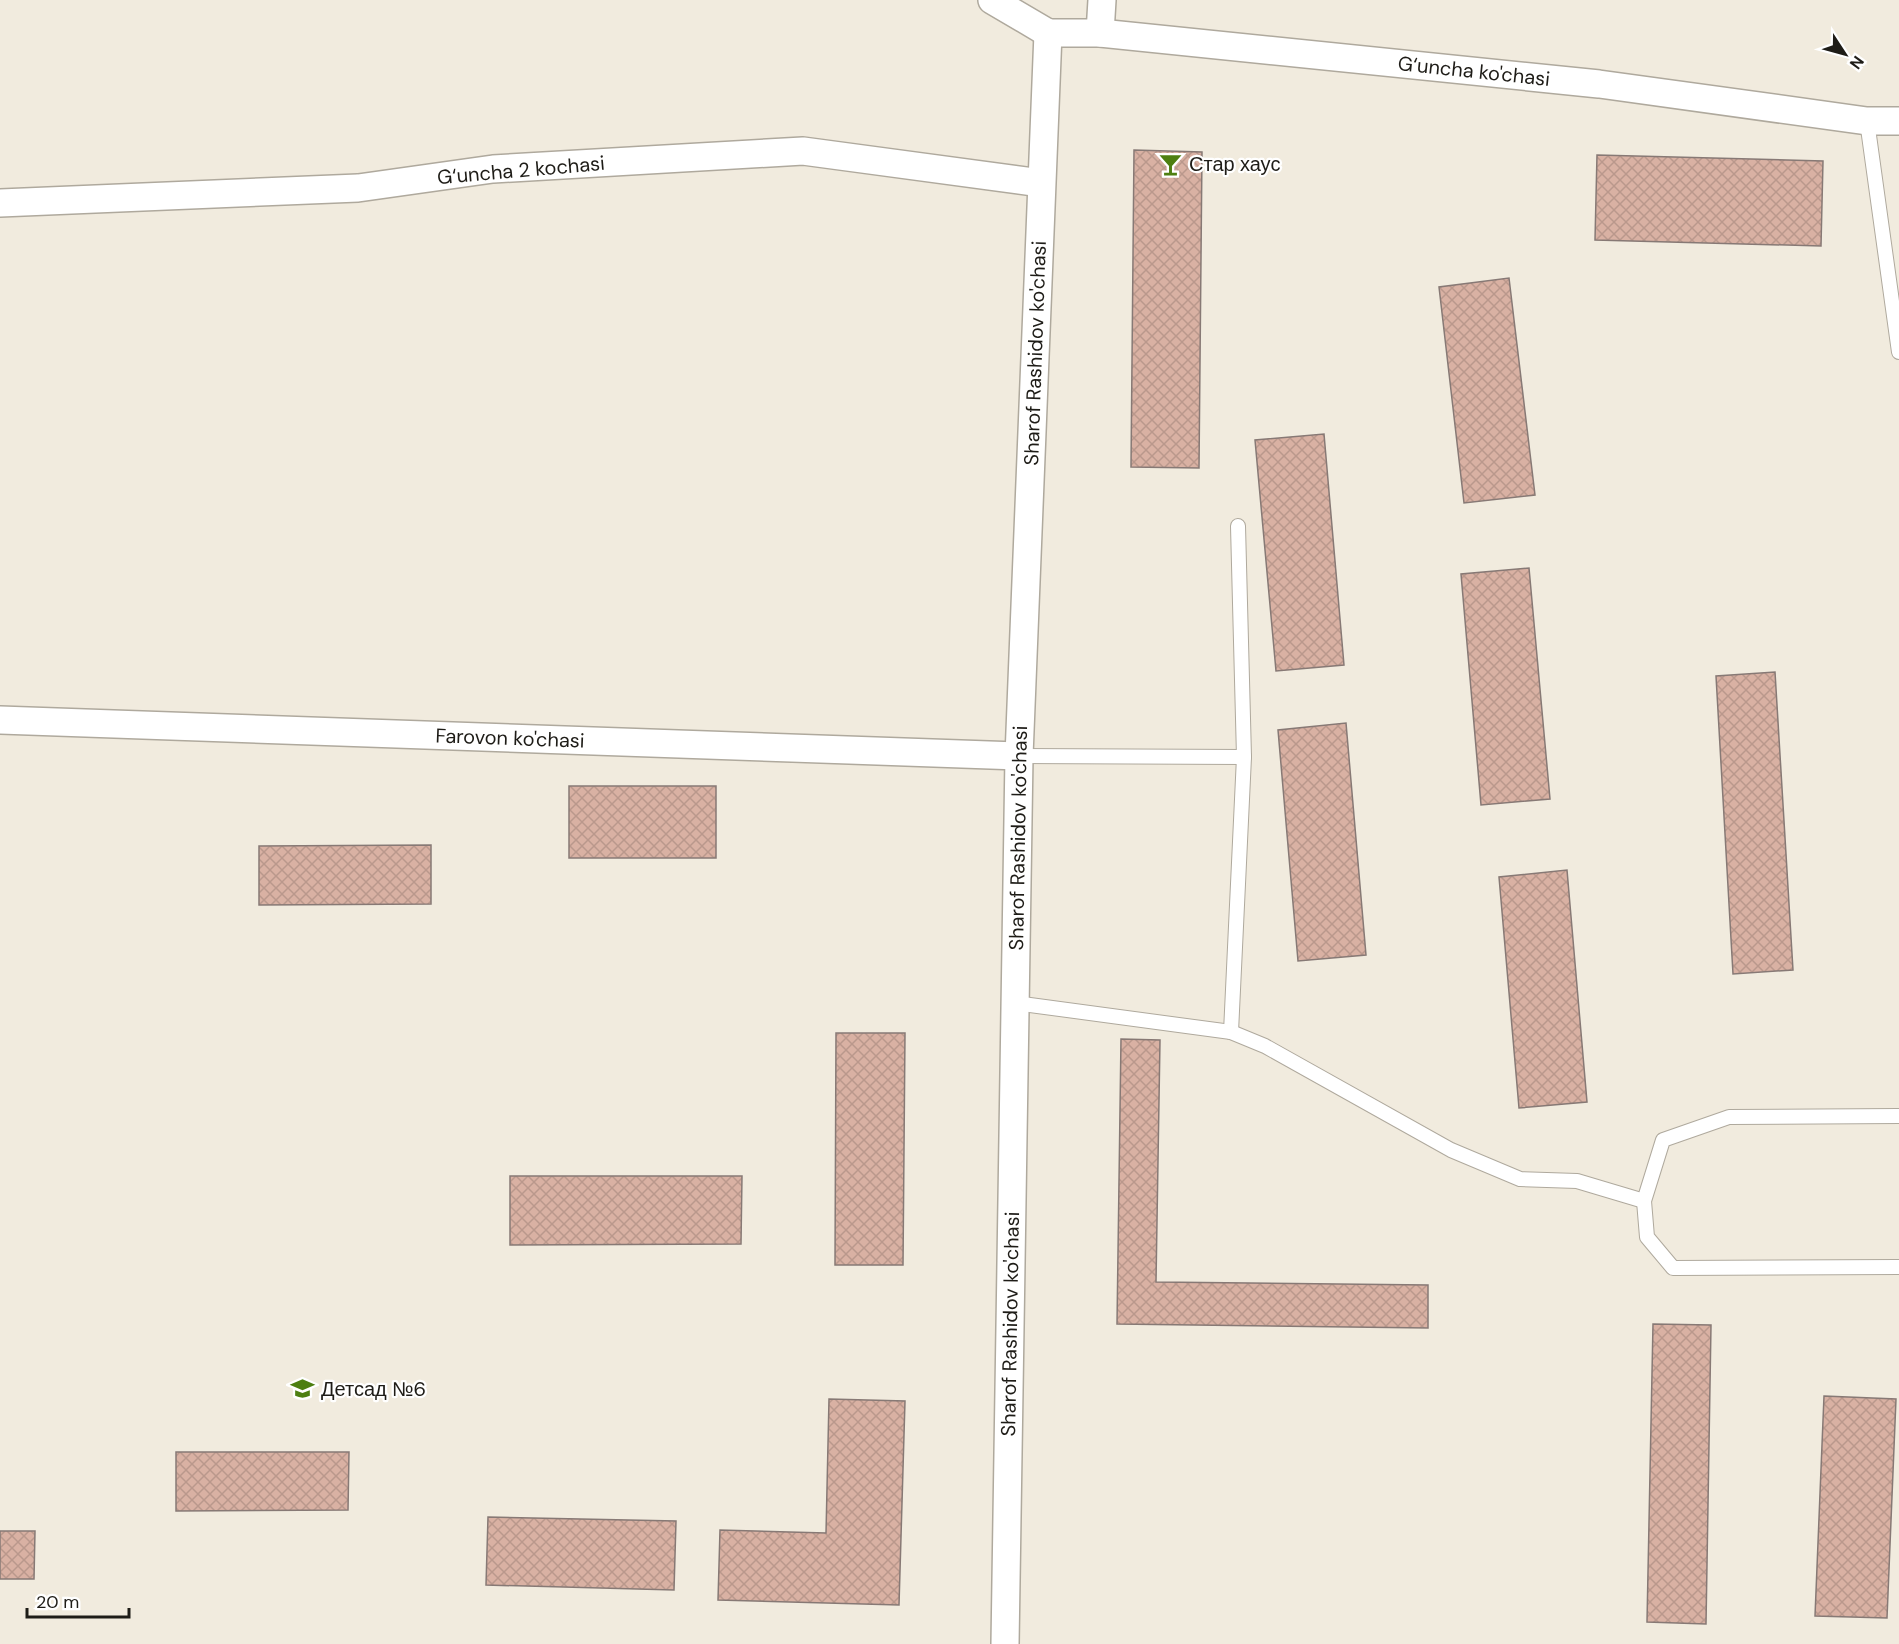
<svg xmlns="http://www.w3.org/2000/svg" width="1899" height="1644" font-family="'DM Sans',sans-serif">
	<defs>
		<pattern id="building-cross-hatch" width="8" height="8" patternUnits="userSpaceOnUse" patternTransform="scale(1.5)"><rect width="8" height="8" fill="#d9b1a3"/><path d="M0 0l8 8M0 8l8-8" fill="none" stroke="#ba988c"/></pattern>
	</defs>
	<rect width="100%" height="100%" fill="#f1ebde"/>
	<g fill="url(#building-cross-hatch)" stroke="#877975" stroke-width="1.5">
		<path d="M1134 150 1202 152 1199 468 1131 467Z"/>
		<path d="M1597 155 1823 161 1821 246 1595 240Z"/>
		<path d="M1509 278 1535 495 1464 503 1439 287Z"/>
		<path d="M1324 434 1344 665 1276 671 1255 440Z"/>
		<path d="M1529 568 1550 799 1481 805 1461 574Z"/>
		<path d="M1775 672 1793 970 1733 974 1716 676Z"/>
		<path d="M1346 723 1366 955 1298 961 1278 730Z"/>
		<rect x="569" y="786" width="147" height="72"/>
		<path d="M431 845V904L259 905V846Z"/>
		<path d="M1567 870 1587 1102 1519 1108 1499 877Z"/>
		<path d="M836 1033H905L903 1265H835Z"/>
		<path d="M1121 1039 1160 1040 1156 1282 1428 1285V1328L1117 1324Z"/>
		<path d="M510 1176H742L741 1244 510 1245Z"/>
		<path d="M1653 1324 1711 1325 1706 1624 1647 1622Z"/>
		<path d="M1824 1396 1896 1399 1887 1618 1815 1616Z"/>
		<path d="M829 1399 905 1401 899 1605 718 1600 720 1530 826 1533Z"/>
		<path d="M176 1452H349L348 1510 176 1511Z"/>
		<path d="M488 1517 676 1521 674 1590 486 1585Z"/>
		<path d="M0 1531H35L34 1579H0Z"/>
	</g>
	<g fill="none" stroke-linecap="round" stroke-linejoin="round">
		<defs>
			<g id="lane">
				<path d="M1867 121 1899 352"/>
				<path d="M1019 756 1244 757"/>
				<path d="M1015 1003 1231 1032 1265 1046 1451 1150 1520 1179 1577 1181 1644 1201"/>
				<path d="M1231 1032 1244 757 1238 526"/>
				<path d="M1899 1116 1729 1117 1663 1140 1644 1201 1647 1237 1673 1268 1899 1267"/>
			</g>
			<g id="street">
				<path d="M992 0 1048 33"/>
				<path d="M1048 33H1100L1599 84 1867 121H1899"/>
				<path d="M1100 33 1102 0"/>
				<path d="M0 203 358 188 493 169 803 151 1041 183"/>
				<path d="M0 720 1019 756"/>
				<path d="M1005 1644 1019 756 1048 33"/>
			</g>
		</defs>
		<use href="#lane" stroke="#afa99d" stroke-width="16"/>
		<use href="#street" stroke="#afa99d" stroke-width="30"/>
		<use href="#lane" stroke="#fff" stroke-width="14"/>
		<use href="#street" stroke="#fff" stroke-width="27"/>
	</g>
	<defs>
		<symbol id="bar-bare" viewBox="-9 -9 18 18"><path d="M-6-5H6L.8 .8V4.5H3.5V6h-7V4.5H-.8V.8Z" fill="#4d7f11" stroke="#fff" stroke-width="2.5" paint-order="stroke"/></symbol>
		<symbol id="school-bare" viewBox="-9 -9 18 18"><path d="M0-5L7-2L0 1L-7-2ZM-4 1L0 2.5L4 1V4Q0 6-4 4Z" fill="#4d7f11" stroke="#fff" stroke-width="2.5" paint-order="stroke"/></symbol>
	</defs>
	<g fill-rule="evenodd">
		<use href="#bar-bare" x="1154" y="148" width="33" height="33"/>
		<use href="#school-bare" x="286" y="1372" width="33" height="33"/>
	</g>
	<g text-anchor="middle" stroke-width="4.5" stroke-linejoin="round" paint-order="stroke">
		<g font-size="20" fill="#1e1c17" stroke="#fff">
			<text transform="translate(1474 71) rotate(6)" y="7">G‘uncha ko'chasi</text>
			<text transform="translate(521 170) rotate(-5)" y="7">G‘uncha 2 kochasi</text>
			<text transform="translate(1035 353) rotate(-88)" y="7">Sharof Rashidov ko'chasi</text>
			<text transform="translate(510 738) rotate(2)" y="7">Farovon ko'chasi</text>
			<text transform="translate(1018 838) rotate(-89)" y="7">Sharof Rashidov ko'chasi</text>
			<text transform="translate(1010 1324) rotate(-89)" y="7">Sharof Rashidov ko'chasi</text>
		</g>
		<g font-size="20" fill="#1e1c17" stroke="#fff" text-anchor="start">
			<text x="1189" y="171">Стар хаус</text>
			<text x="321" y="1396">Детсад №6</text>
		</g>
	</g>
	<g transform="translate(1845 54) rotate(126)" stroke="#ffffff" stroke-width="4.5" paint-order="stroke">
	<path d="M0-4.5L10 22L0 15L-10 22Z" fill="#1e1c17"/>
	<text y="-9" font-size="16" font-weight="bold" text-anchor="middle" fill="#1e1c17">N</text>
	</g>
	<path d="M27 1608v9h102v-9" fill="none" stroke="#1e1c17" stroke-width="3"/>
	<text x="36" y="1608" font-size="18" fill="#1e1c17" stroke="#ffffff" stroke-width="4.5" paint-order="stroke">20 m</text>
</svg>
